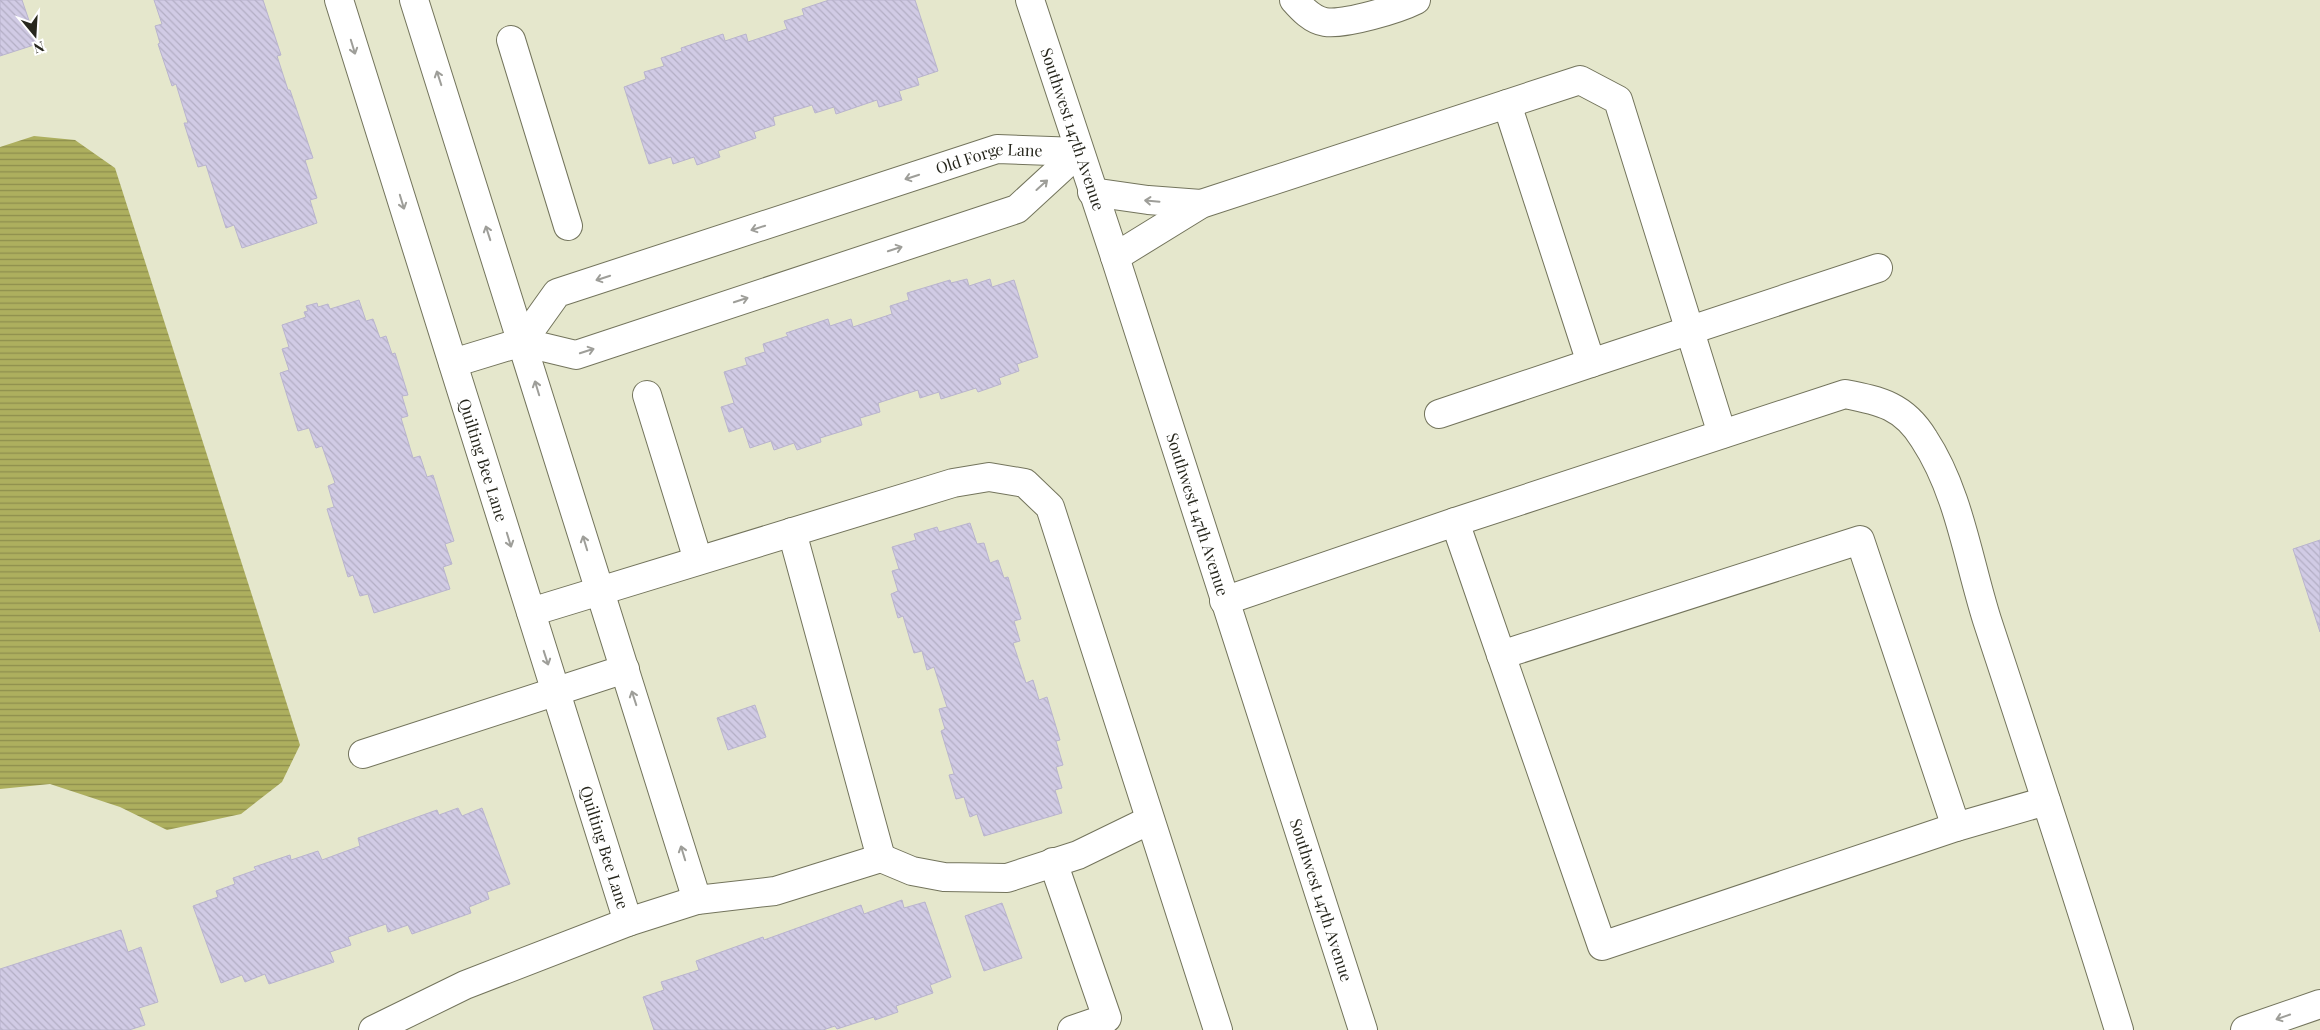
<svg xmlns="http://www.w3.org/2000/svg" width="2320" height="1030" font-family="'Playfair Display',serif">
	<defs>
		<pattern id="water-rules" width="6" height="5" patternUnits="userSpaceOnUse" patternTransform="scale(1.25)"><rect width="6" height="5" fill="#adaf5e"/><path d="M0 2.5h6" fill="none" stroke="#8d8e4d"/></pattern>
		<pattern id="building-back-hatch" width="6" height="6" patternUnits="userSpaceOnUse" patternTransform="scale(1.25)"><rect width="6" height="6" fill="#d1cbe5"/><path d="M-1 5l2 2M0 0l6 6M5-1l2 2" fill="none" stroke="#b3aec4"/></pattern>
	</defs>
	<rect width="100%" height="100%" fill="#e5e7cc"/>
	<path fill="url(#water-rules)" d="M34 136 75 140 115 168 300 745 282 782 241 814 167 830 120 807 50 784 0 789V147Z"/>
	<g fill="url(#building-back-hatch)" stroke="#b9b4cd">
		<path d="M0 0H22L37 44 0 56Z"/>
		<path d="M154 0H263L281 55 277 56 288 90H290L313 158 305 160 317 198 310 200 317 223 242 248 234 225 226 228 206 165 198 167 184 123H188L176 84 172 86 158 44 160 43 155 26 162 24Z"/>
		<path d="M829 0H915L938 71 917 78 919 85 899 91 902 100 879 107 877 100 836 114 834 107 815 113 812 105 773 117 775 125 754 132 756 138 718 151 720 157 697 165 694 157 673 164 671 157 649 164 624 87 646 79 644 72 664 66 661 58 682 51 681 48 723 34 725 41 746 34 748 42 787 29 784 21 804 15 802 9Z"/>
		<path d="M967 279 969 286 990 279 992 287 1014 280 1038 357 1017 364 1019 371 999 378 1001 384 978 392 976 388 941 399 939 392 920 398 918 390 878 403 880 412 860 418 862 425 820 438 821 442 797 450 794 443 774 450 771 441 750 448 743 427 729 432 721 407 734 403 724 372 747 365 745 358 765 352 763 344 788 336 786 333 828 319 830 326 851 319 853 327 892 314 890 306 909 300 907 293 950 280 951 283Z"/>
		<path d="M359 300 366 321 373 319 380 338 386 336 392 354 395 353 408 395 402 396 408 416 401 418 413 458 420 456 427 477 433 475 454 541 445 544 452 564 443 567 450 589 374 613 368 594 360 596 353 575 348 577 327 509 334 507 328 486 335 483 322 446 316 448 309 428 298 431 280 373 289 370 282 349 289 347 282 325 306 317 304 312 308 311 306 306 317 303 318 307 328 304 330 309Z"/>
		<path d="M970 523 977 544 984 543 990 563 998 560 1004 578 1008 577 1021 619 1014 621 1020 641 1013 643 1026 683 1033 680 1039 700 1047 697 1060 740 1056 741 1063 765 1056 767 1062 788 1055 790 1062 813 984 836 977 814 970 817 964 797 956 799 949 775 954 774 941 731 945 729 939 709 947 707 934 667 927 670 922 651 914 653 903 616 898 618 891 594 898 591 892 571 899 569 892 547 916 540 914 534 937 527 939 532Z"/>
		<path d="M2320 540V632L2293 549Z"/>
		<path d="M755 705 766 737 728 750 717 718Z"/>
		<path d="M458 808 462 816 482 808 510 884 487 892 489 899 469 907 471 913 412 934 408 925 388 932 386 924 348 937 351 945 330 952 334 962 269 984 265 974 245 982 242 975 221 983 193 906 218 897 216 891 235 884 233 878 256 870 254 867 290 855 291 860 318 851 322 860 360 846 358 838 437 810 439 815Z"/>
		<path d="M902 900 904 908 925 902 951 977 930 985 933 993 896 1006 898 1012 875 1020 874 1017 837 1029 835 1026 823 1030H654L643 997 664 990 661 982 699 970 696 961 763 937 764 940 861 905 864 914Z"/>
		<path d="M1002 903 1022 958 984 971 965 916Z"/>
		<path d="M121 930 128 952 141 947 158 1002 139 1008 145 1025 129 1030H0V969Z"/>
	</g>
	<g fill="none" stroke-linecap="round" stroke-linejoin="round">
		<defs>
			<g id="minor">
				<path id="s1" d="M339 0 628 922"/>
				<path d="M414 0 697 900"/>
				<path id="s2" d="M1030 0 1115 257 1363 1030"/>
				<path d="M1294 0C1302 9 1312 20 1325 22 1345 25 1398 9 1416 0"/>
				<path d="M511 40 568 226"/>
				<path d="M1507 104 1591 363 1878 268"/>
				<path d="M1092 192 1148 200 1201 204"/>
				<path d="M1115 257 1201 204 1580 80 1618 100 1722 434"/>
				<path id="s3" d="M522 342 557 293 997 149 1079 152"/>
				<path d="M453 363 522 342 576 355 1017 209 1079 152"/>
				<path d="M647 395 698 560"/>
				<path d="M1439 414 1591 363"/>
				<path d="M1455 522 1845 394C1881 401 1904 406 1924 439 1959 492 1968 560 1987 620 2032 757 2077 893 2119 1030"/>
				<path d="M792 532 881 858"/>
				<path d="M1224 601 1455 522 1602 946 1956 827 2046 801"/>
				<path d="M531 612 953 483 989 477 1025 483 1050 507 1218 1030"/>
				<path d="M1501 655 1860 540 1956 827"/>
				<path d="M363 754 625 669"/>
				<path d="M1053 862 1107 1018 1072 1030"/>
				<path d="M373 1030 465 985 628 922 697 900 775 891 881 858 912 871 944 877 1007 878 1078 855 1150 820"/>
				<path d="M2245 1030 2320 1004"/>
			</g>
		</defs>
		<use href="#minor" stroke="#73745c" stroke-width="30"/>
		<use href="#minor" stroke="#fff" stroke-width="28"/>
	</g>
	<defs><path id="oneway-shaft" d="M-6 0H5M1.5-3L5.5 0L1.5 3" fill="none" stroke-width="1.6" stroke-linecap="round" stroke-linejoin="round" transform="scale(1.25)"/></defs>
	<g stroke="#9e9e99">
		<use href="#oneway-shaft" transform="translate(353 47) rotate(73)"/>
		<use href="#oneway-shaft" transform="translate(439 78) rotate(-108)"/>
		<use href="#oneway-shaft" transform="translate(912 177) rotate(162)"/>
		<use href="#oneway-shaft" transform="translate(1042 185) rotate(-42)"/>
		<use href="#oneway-shaft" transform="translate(1152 201) rotate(-175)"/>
		<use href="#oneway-shaft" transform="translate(402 202) rotate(73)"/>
		<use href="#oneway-shaft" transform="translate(758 228) rotate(162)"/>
		<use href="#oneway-shaft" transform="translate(488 233) rotate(-108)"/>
		<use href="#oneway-shaft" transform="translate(895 249) rotate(-18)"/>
		<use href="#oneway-shaft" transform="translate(603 278) rotate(162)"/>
		<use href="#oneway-shaft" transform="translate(741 300) rotate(-18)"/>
		<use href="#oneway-shaft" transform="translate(587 351) rotate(-18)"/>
		<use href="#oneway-shaft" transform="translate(537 388) rotate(-107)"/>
		<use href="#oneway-shaft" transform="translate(509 540) rotate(73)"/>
		<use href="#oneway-shaft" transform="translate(585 543) rotate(-107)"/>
		<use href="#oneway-shaft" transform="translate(546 658) rotate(72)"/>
		<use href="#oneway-shaft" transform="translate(634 698) rotate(-108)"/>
		<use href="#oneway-shaft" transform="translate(683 853) rotate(-107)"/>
		<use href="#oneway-shaft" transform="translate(2283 1017) rotate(161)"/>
	</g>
	<g text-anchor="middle" stroke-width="4" stroke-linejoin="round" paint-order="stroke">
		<g font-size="16" fill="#27271d" stroke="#fff">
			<text dy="6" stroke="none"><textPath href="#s2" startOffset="136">Southwest 147th Avenue</textPath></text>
			<text dy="6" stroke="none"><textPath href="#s3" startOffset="514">Old Forge Lane</textPath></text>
			<text dy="6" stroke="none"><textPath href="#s1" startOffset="482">Quilting Bee Lane</textPath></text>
			<text dy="6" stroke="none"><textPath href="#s2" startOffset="541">Southwest 147th Avenue</textPath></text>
			<text dy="6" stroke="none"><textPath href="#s1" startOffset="888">Quilting Bee Lane</textPath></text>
			<text dy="6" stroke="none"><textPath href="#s2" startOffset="946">Southwest 147th Avenue</textPath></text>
		</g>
	</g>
	<g transform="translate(35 35) rotate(162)" stroke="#ffffff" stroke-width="4" paint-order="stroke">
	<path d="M0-4L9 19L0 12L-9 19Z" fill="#27271d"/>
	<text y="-8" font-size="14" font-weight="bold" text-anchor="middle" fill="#27271d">N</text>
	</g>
</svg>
